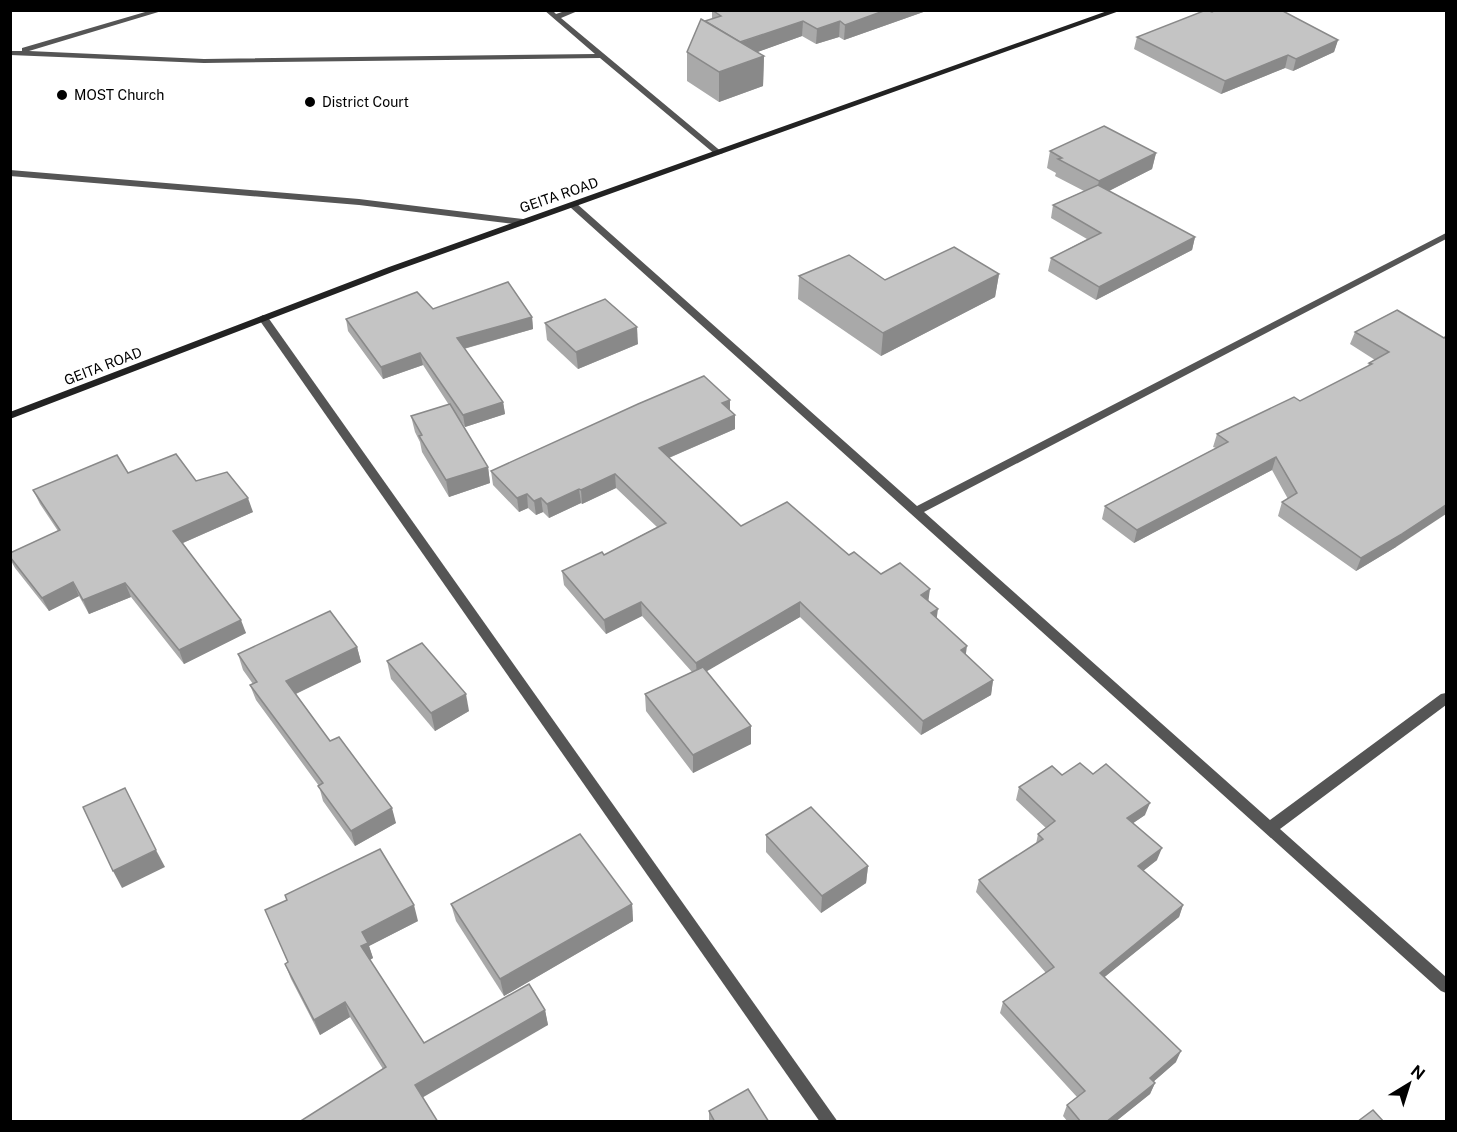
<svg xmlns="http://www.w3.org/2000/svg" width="1457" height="1132" font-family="'Public Sans',sans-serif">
	<rect width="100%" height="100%" fill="#fff"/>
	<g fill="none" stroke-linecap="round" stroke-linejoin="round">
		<g fill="#555" fill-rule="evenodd">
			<path d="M152 10H165L29 51 204 59 595 54 544 10H552L556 14 568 10H580L561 18 723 153 716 155 600 58 204 63 10 55V51H22V48Z"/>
			<path d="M10 170 359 199 523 219 528 222 523 225 359 205 10 176Z"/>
			<path d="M573 202 576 203 917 506 1446 233V239L924 512 1270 820 1441 694 1446 693V705L1280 829 1446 977V993L1441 991 570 207 568 205Z"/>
			<path d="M263 315 267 316 838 1122H820L258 318Z"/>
		</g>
		<path fill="#222" fill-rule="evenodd" d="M1110 10H1122L395 271 10 419V412L389 267Z"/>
	</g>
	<g fill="#a9a9a9">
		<path d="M929 10 844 40 839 37 816 44 802 36 757 52 764 56 763 86 719 102 687 81V52L705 21 712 19V11Z"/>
		<path d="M1212 12 1338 40 1334 52 1293 71 1285 68 1221 94 1134 49 1137 37Z"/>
		<path d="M1050 151 1156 153 1152 169 1109 191 1195 237 1192 250 1096 300 1048 271 1051 258 1087 239 1051 218 1053 205 1084 191 1055 176 1056 173 1047 168Z"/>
		<path d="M999 274 995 297 881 356 798 299 799 276 885 280Z"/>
		<path d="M433 309 532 317 533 329 464 349 503 402 505 414 465 427 457 416 488 467 490 483 449 497 422 452 420 442 415 432 411 416 449 405 423 365 383 379 348 331 346 319Z"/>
		<path d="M1397 310 1396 547 1356 571 1278 516 1282 502 1288 499 1272 470 1134 543 1102 519 1105 506 1216 448 1213 447 1217 434 1300 401 1368 367 1369 363 1375 360 1350 344 1355 332Z"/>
		<path d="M545 323 638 344 578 369 547 340Z"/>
		<path d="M730 411 735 415V429L669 458 741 526 849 555 928 601 936 618 966 655 993 680 991 695 921 735 800 617 706 671 751 726V744L693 773 646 711 645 694 692 672 642 616 606 634 564 585 562 571 604 555 657 527 616 488 582 504 581 503 549 518 543 512 536 515 528 508 519 512 493 485 491 471Z"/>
		<path d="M128 473 196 481 253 512 183 543 246 633 184 664 131 597 89 614 79 596 49 611 15 568 10 559V553L58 531 40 504 33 490Z"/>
		<path d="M357 647 361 662 296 694 330 741 396 823 355 846 323 801 319 786 256 700 250 685 253 684 243 670 238 654Z"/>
		<path d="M387 661 469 711 435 731 391 679Z"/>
		<path d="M1093 774 1145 815 1133 823 1157 860 1143 871 1183 905 1179 917 1104 977 1176 1062 1153 1082 1155 1083 1150 1094 1115 1122H1068L1063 1116 1067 1105 1077 1097 1000 1013 1003 1002 1046 973 976 892 979 880 1036 844 1038 834 1046 828 1016 800 1019 787 1062 775Z"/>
		<path d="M766 835 868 866 866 883 821 913 766 852Z"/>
		<path d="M451 904H632L633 921 504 996 456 921Z"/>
		<path d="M265 910 418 921 369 946 373 958 370 960 424 1043 545 1010 548 1025 383 1069 350 1017 320 1035 291 979 285 964 288 962Z"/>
		<path d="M709 1111 769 1122H709Z"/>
	</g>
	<g fill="#898989">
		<path d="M886 10H929L844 40 845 25Z"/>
		<path d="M803 21 802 36 733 61V45Z"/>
		<path d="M840 21 839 37 816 44 817 29Z"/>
		<path d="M1338 40 1334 52 1293 71 1296 59Z"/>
		<path d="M1288 55 1285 68 1221 94 1225 81Z"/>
		<path d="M764 56 763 86 719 102V72Z"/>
		<path d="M1156 153 1152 169 1095 198 1099 181Z"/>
		<path d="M1195 237 1192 250 1096 300 1099 287Z"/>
		<path d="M999 274 995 297 881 356 883 333Z"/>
		<path d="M532 317 533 329 459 350 457 338Z"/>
		<path d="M637 327 638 344 578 369 576 352Z"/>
		<path d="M420 353 423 365 383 379 381 367Z"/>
		<path d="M730 400V414L722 403Z"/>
		<path d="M503 402 505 414 465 427 463 415Z"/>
		<path d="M735 415V429L659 462V448Z"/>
		<path d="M1276 457 1272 470 1134 543 1137 530Z"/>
		<path d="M488 467 490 483 449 497 446 480Z"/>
		<path d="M615 474 616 488 582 504 581 490Z"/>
		<path d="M579 489 581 503 549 518 547 504Z"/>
		<path d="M527 494 528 508 519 512 517 498Z"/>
		<path d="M248 498 253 512 178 545 173 531Z"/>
		<path d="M541 498 543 512 536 515 534 501Z"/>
		<path d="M1446 505V514L1396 547 1356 571 1361 558Z"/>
		<path d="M73 582 79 596 49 611 42 598Z"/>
		<path d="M125 583 131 597 89 614 83 600Z"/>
		<path d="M930 589 928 604 921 595Z"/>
		<path d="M641 602 642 616 606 634 604 620Z"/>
		<path d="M800 602V617L697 677 696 663Z"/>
		<path d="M938 609 936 623 931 613Z"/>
		<path d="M241 620 246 633 184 664 179 650Z"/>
		<path d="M967 646 965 660 961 650Z"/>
		<path d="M357 647 361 662 291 696 286 681Z"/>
		<path d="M993 680 991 695 921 735 923 721Z"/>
		<path d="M466 694 469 711 435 731 431 713Z"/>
		<path d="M751 726V744L693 773V755Z"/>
		<path d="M1150 803 1145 815 1123 830 1127 818Z"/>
		<path d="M392 808 396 823 355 846 351 831Z"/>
		<path d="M1162 848 1157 860 1134 878 1138 866Z"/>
		<path d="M156 850 165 867 122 888 113 871Z"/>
		<path d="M868 866 866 883 821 913 822 896Z"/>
		<path d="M632 904 633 921 504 996 500 979Z"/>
		<path d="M414 905 418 921 369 946 373 958 366 962 361 946 362 932Z"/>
		<path d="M1183 905 1179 917 1096 984 1100 973Z"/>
		<path d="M345 1002 350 1017 320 1035 314 1020Z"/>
		<path d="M545 1010 548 1025 420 1099 415 1085Z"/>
		<path d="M1181 1051 1176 1062 1145 1089 1150 1078Z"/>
		<path d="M1155 1083 1150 1094 1115 1122H1106Z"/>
	</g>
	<g fill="#c4c4c4" stroke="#898989" stroke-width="1.5">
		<path d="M886 10 845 25 840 21 817 29 803 21 740 42 705 21 721 16 712 10Z"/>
		<path d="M1206 10 1212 12 1216 10H1281L1338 40 1296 59 1288 55 1225 81 1137 37Z"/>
		<path d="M701 19 764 56 719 72 687 52Z"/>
		<path d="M1104 126 1156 153 1099 181 1058 159 1062 158 1050 151Z"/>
		<path d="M1098 185 1195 237 1099 287 1051 258 1101 233 1053 205Z"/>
		<path d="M954 247 999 274 883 333 799 276 849 255 885 280Z"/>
		<path d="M508 282 532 317 457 338 503 402 463 415 420 353 381 367 346 319 417 292 433 309Z"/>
		<path d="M605 299 637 327 576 352 545 323Z"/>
		<path d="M1397 310 1444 338 1446 336V505L1402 534 1361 558 1282 502 1297 493 1276 457 1137 530 1105 506 1228 442 1217 434 1294 397 1300 401 1372 364 1369 363 1389 352 1355 332Z"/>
		<path d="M704 376 730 400 722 403 735 415 659 448 741 526 787 502 849 555 854 552 881 574 900 563 930 589 921 595 938 609 931 613 967 646 961 650 993 680 923 721 800 602 696 663 641 602 604 620 562 571 602 552 604 555 666 523 615 474 581 490 579 489 547 504 541 498 534 501 527 494 517 498 491 471 638 404Z"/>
		<path d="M450 404 488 467 446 480 419 436 422 435 411 416Z"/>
		<path d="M176 454 196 481 227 472 248 498 173 531 241 620 179 650 125 583 83 600 73 582 42 598 10 557V553L60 530 33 490 117 455 128 473Z"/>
		<path d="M330 611 357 647 286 681 330 741 339 737 392 808 351 831 318 786 323 783 250 685 257 682 238 654Z"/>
		<path d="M422 643 466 694 431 713 387 661Z"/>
		<path d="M703 667 751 726 693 755 645 694Z"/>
		<path d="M1080 763 1093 774 1106 764 1150 803 1127 818 1162 848 1138 866 1183 905 1100 973 1181 1051 1150 1078 1155 1083 1106 1122H1081L1067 1105 1085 1091 1003 1002 1054 967 979 880 1043 839 1038 834 1055 821 1019 787 1052 766 1062 775Z"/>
		<path d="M125 788 156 850 113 871 83 807Z"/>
		<path d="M811 807 868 866 822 896 766 835Z"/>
		<path d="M580 834 632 904 500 979 451 904Z"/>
		<path d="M380 849 414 905 362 932 368 943 361 946 424 1043 529 984 545 1010 415 1085 438 1122H299L386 1067 345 1002 314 1020 285 964 288 962 265 910 287 900 285 895Z"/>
		<path d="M748 1089 769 1122H715L709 1111Z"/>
		<path d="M1373 1110 1384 1122H1357Z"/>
	</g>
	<g fill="#000" stroke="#fff" stroke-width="2">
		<circle cx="62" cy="95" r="6"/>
		<circle cx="310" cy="102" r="6"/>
	</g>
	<g text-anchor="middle" stroke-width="5" stroke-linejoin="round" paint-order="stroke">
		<g font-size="14" fill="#000" stroke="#fff" text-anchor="start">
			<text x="74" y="100">MOST Church</text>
			<text x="322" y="107">District Court</text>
		</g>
		<g font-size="14" fill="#000" stroke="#fff">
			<text transform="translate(559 195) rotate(-19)" y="5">GEITA ROAD</text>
			<text transform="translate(103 366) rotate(-21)" y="5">GEITA ROAD</text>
		</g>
	</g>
	<rect width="1457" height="1132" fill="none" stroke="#000000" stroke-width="24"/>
	<g transform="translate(1409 1084) rotate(38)" stroke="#ffffff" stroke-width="4.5" paint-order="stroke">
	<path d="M0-4.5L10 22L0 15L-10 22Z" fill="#000000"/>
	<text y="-9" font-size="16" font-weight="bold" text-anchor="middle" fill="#000000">N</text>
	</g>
</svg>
